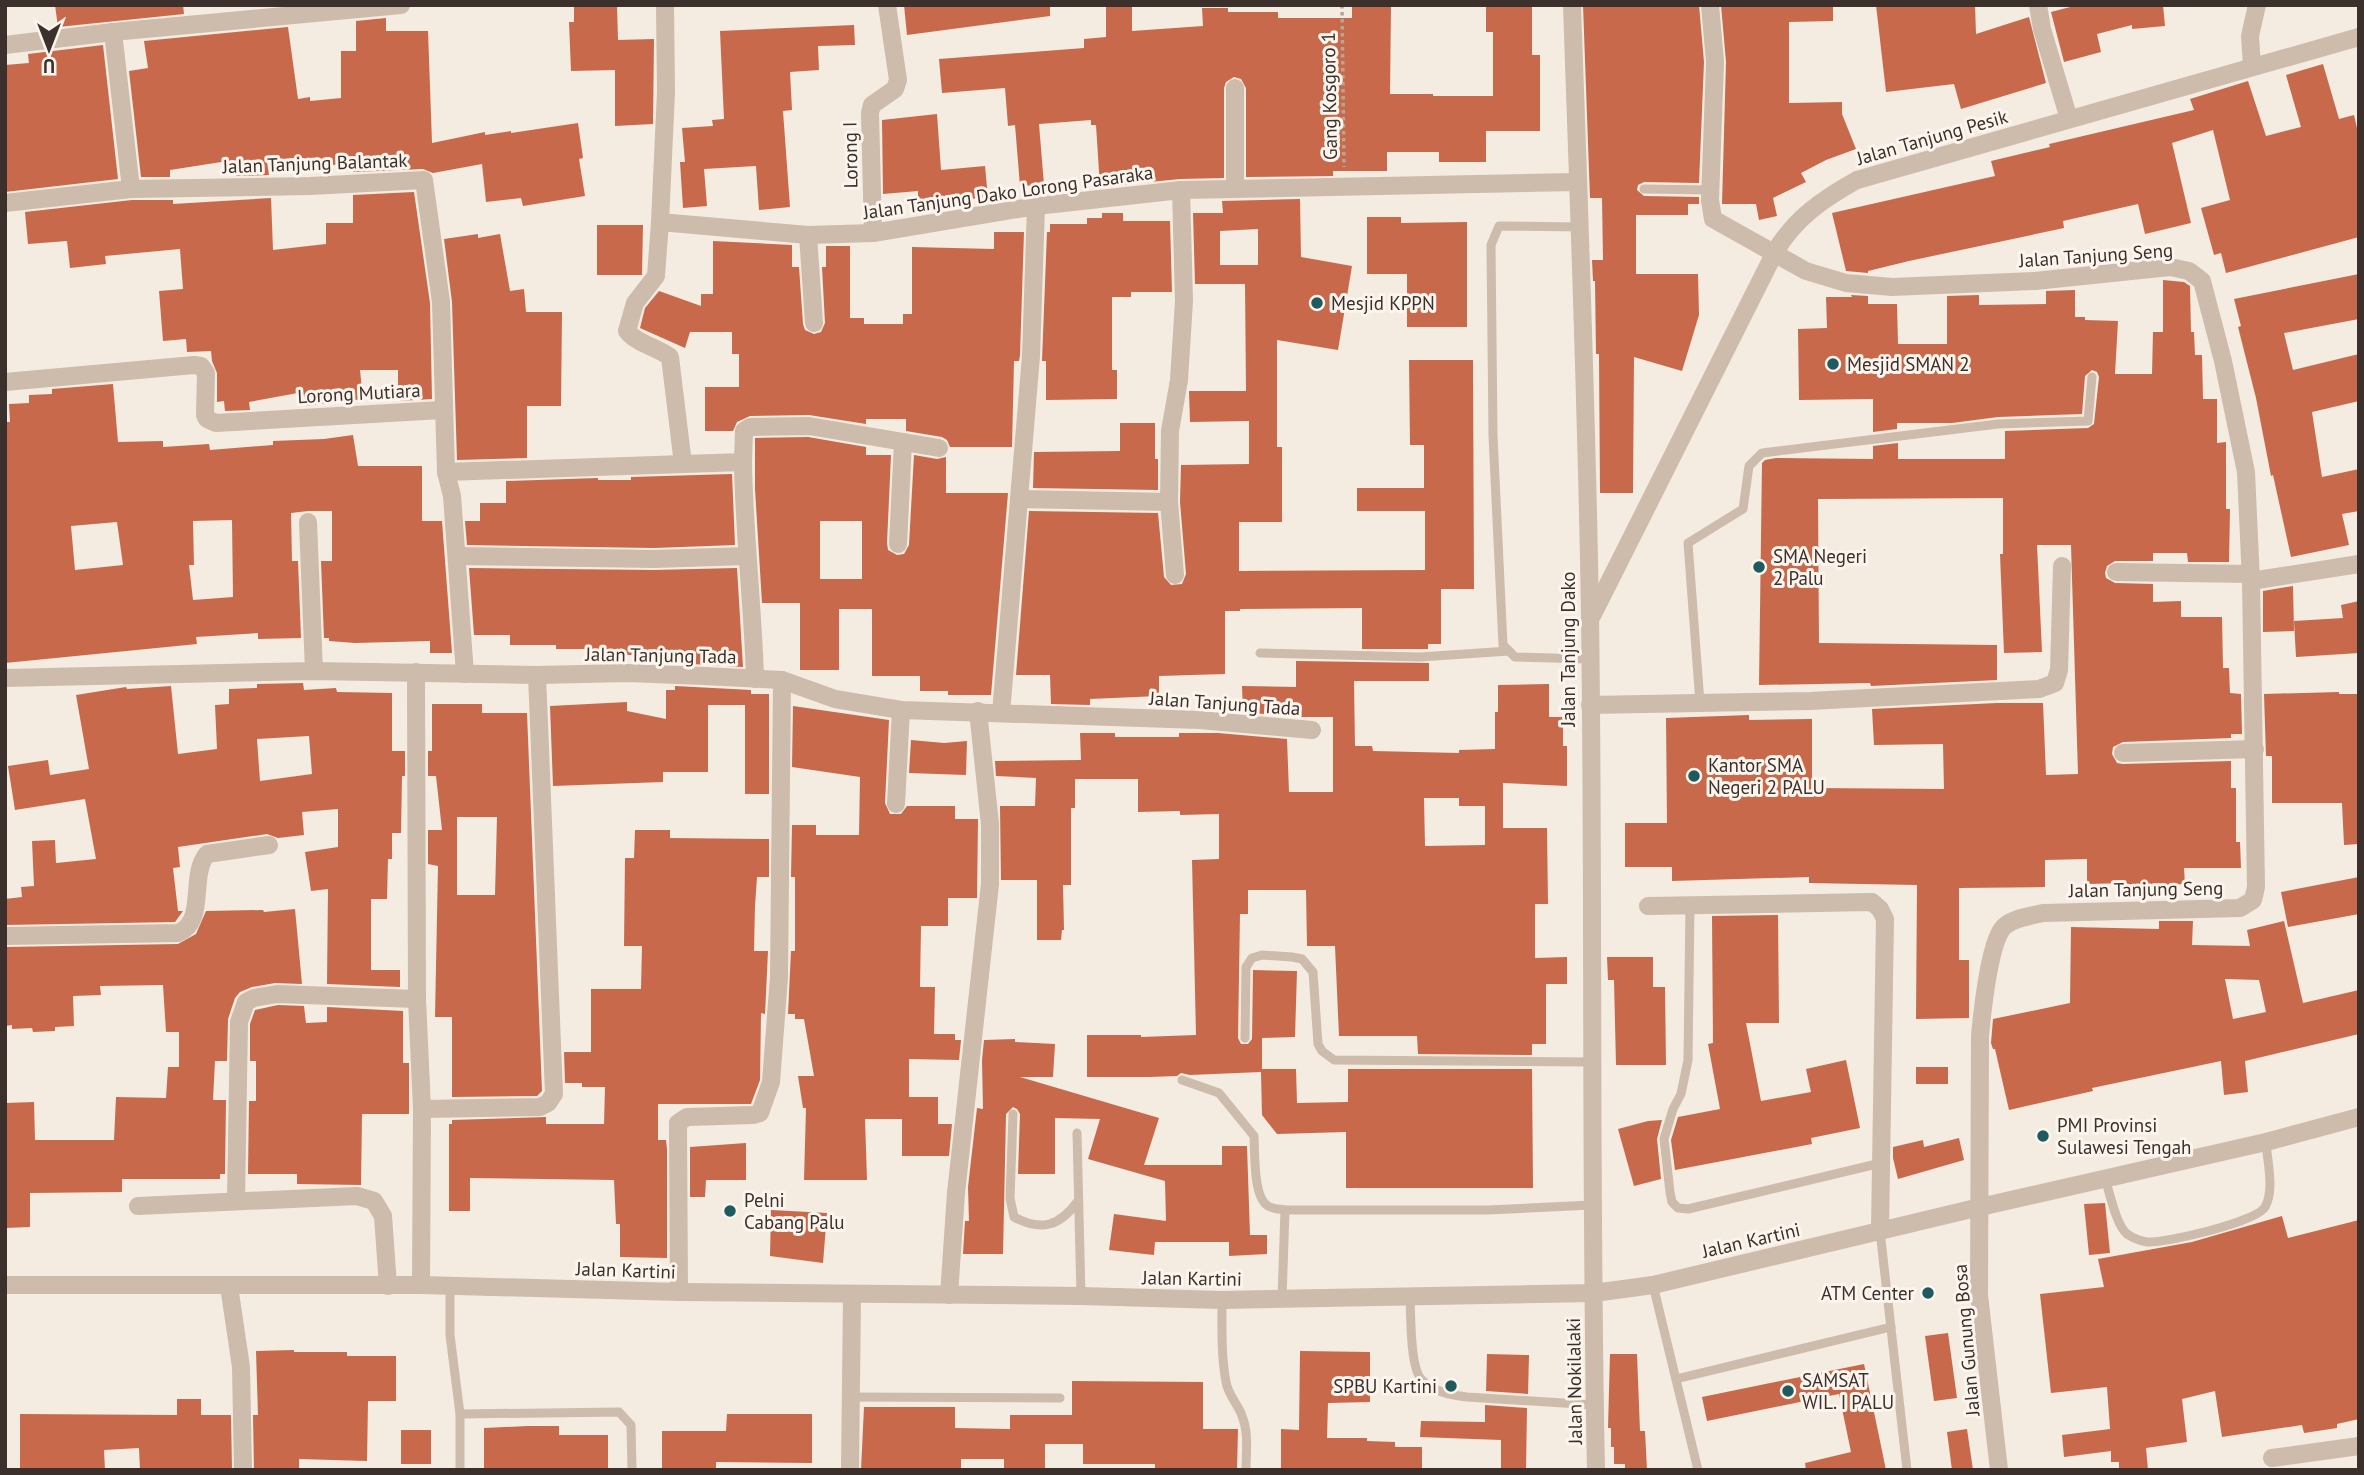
<svg xmlns="http://www.w3.org/2000/svg" width="2364" height="1475" font-family="'PT Sans',sans-serif">
	<rect width="100%" height="100%" fill="#f4ebe1"/>
	<g fill="#c8694b" fill-rule="evenodd">
		<path d="M55 5H183L184 14 58 27Z"/>
		<path d="M574 5H617L618 40 654 39 653 124 615 126V70L571 71 569 22H574Z"/>
		<path d="M904 5H1050V16L907 35Z"/>
		<path d="M1106 5H1132V31L1203 26 1202 8H1228V12H1278V18H1352V5H1391L1390 94H1433V96H1493V32H1486V5H1532V55H1540V131H1486V162H1439V152H1387V171H1333V176L1246 177V88L1241 79 1234 77 1226 82 1224 88V178L1180 179 1100 187 1096 125H1091V120L1039 124 1044 185 1020 186 1015 125 1008 126 1005 88 942 93 939 59 1084 48V39L1106 37Z"/>
		<path d="M1583 5H1699L1704 62 1699 183 1644 182 1638 185 1637 190 1644 196 1699 197V204H1688V215H1636V274H1698L1699 315 1682 371 1634 357 1633 493H1600L1599 354H1596L1595 281H1593L1592 260H1603L1602 198H1590Z"/>
		<path d="M1721 5H1833V21L1789 22V103L1842 102V114L1856 149 1826 160 1801 173 1806 182 1773 198 1777 216 1759 220 1756 204H1722L1726 62Z"/>
		<path d="M1876 5H1975L1976 34 2029 17 2046 83 1961 109 1954 84 1886 92Z"/>
		<path d="M2078 5H2163L2165 26 2132 29V25L2097 34 2101 52 2064 62 2051 12Z"/>
		<path d="M386 18V31H428L432 143 485 132V135L511 131V133L578 123 583 158 579 159 585 196 523 206 521 198 486 202 482 164 433 173 423 169 353 172V163L303 168 301 157 267 162 269 175 236 176 234 160 170 170V177H141L129 71 148 68 144 41 288 27 298 99 310 97V101L341 98V51H356V21Z"/>
		<path d="M854 25 855 45 818 46 819 70 790 72 792 110 783 111 790 207 759 210 756 166 704 169 707 206 683 208 680 162H685L682 128 713 126 712 120 724 119 720 31Z"/>
		<path d="M103 45 118 179 5 192V65L29 63 28 54Z"/>
		<path d="M2323 64 2339 119 2354 115 2359 137V237L2226 273 2221 253 2214 255 2201 208 2230 200 2213 130 2172 143 2191 223 2145 234 2138 204 2063 221 2064 228 1909 261 1868 271V273L1846 271 1832 213 1995 176 1991 161 2050 147 2049 144 2194 110 2190 99 2248 81 2266 136 2301 127 2286 75Z"/>
		<path d="M937 114 941 170 985 166 988 198 918 201V191L883 194 882 120Z"/>
		<path d="M414 192 430 303 432 399 398 401V370H360L363 399 306 406 303 392 249 402 250 410 225 411 224 401 217 402V373L212 361 211 351 187 352 186 339 163 341 159 291 183 289 180 249 105 256 106 264 70 268 67 241 28 244 25 212 132 200H173V204L271 198 273 250 326 244V223H353V195Z"/>
		<path d="M1300 199 1301 257 1352 266 1338 350 1277 340V447H1282V522H1239V571L1425 570V511H1357V488H1424V445H1410L1409 360H1473L1474 589H1441V644H1428V649H1362V608L1240 609V611H1225V674L1159 676V696L1090 699V705L1051 704 1050 675H1016L1029 511 1158 513 1164 577 1171 585 1182 584 1186 574 1180 502 1181 465 1249 464V421L1190 422 1189 391H1246L1245 284H1195L1193 213H1223L1222 201ZM1258 229V265H1220V231Z"/>
		<path d="M1102 213H1123V221H1170L1172 292H1131V297H1112V370H1117V399L1046 400V361H1042L1047 232H1050V224H1087V218H1102Z"/>
		<path d="M1367 217H1401V223L1467 222V327H1407V274H1367Z"/>
		<path d="M597 225H643L642 275H597Z"/>
		<path d="M994 232H1024L1020 355 1019 361H1014L1012 447H950L947 440 942 437 906 431V419H866V424L809 415 750 416 737 422 733 431H705V387H739V354H732V332H690L685 348 640 328 645 308 659 291 701 306V294H713V241L792 245V267H799L803 324 805 330 814 334 821 332 825 323 822 267H826V246H850V318H864V324H903V314H912V247L994 249Z"/>
		<path d="M478 234V238L500 234 510 291 524 289 526 312H562L561 406H527V458L457 460 452 302 444 239Z"/>
		<path d="M2359 274V319L2284 333 2293 370 2359 354V401L2312 412 2322 477 2359 469V511L2342 514 2349 545 2291 557 2273 475 2271 476 2256 398 2238 327 2241 326 2234 299Z"/>
		<path d="M2163 280 2184 282 2190 286 2191 332H2194L2195 355H2202L2203 399H2217V443L2226 442V509H2230L2229 562H2188L2187 553H2153V561H2115L2107 566 2105 573 2106 578 2115 583 2153 584V602L2181 601V617H2222L2223 668H2229L2230 693 2241 694 2242 734H2231V738L2123 742 2113 747 2112 754 2117 763 2123 764 2231 761V788H2236V842H2240L2241 868H2184L2185 884 2127 887V883L2087 884V859L2045 860V887L1959 888V960H1969V1018L1916 1019 1917 885 1809 883V877L1672 881V867H1625V823H1667L1666 718 1749 715V720L1812 719V788L1944 789 1943 744 1874 745 1872 709 1997 703H2043L2046 775 2078 774 2071 545H2037L2042 652 2004 653 2000 554H2003V498L1818 499 1819 643 1997 645V680L1871 686 1870 683 1759 685 1762 463 1765 460 1776 458 1873 459V446L1898 443V459H2005V431L2088 428 2094 424 2099 377 2097 372 2092 370 2085 376 2082 414 1998 417 1952 423H1897V429L1873 432V399L1799 400 1798 329 1827 328 1826 297H1852L1851 295 1868 296V304H1897L1898 344H1947V296L1979 295V305L2046 304V291L2075 290V317H2085V320L2118 321 2115 374H2152L2153 332H2163Z"/>
		<path d="M113 384 118 442 163 441V447L209 444 210 450 273 445V441L324 439 353 435 358 466H422V521H442L452 653H430V641L355 643 329 641V638H324L321 561H332V511H308L291 513 292 561H298L301 638 258 639V633L196 637 197 644 5 663V422H10L9 404 29 403V395L52 394V389ZM232 520 233 597 193 600 189 565H194L193 521ZM117 522 123 565 75 570 71 526Z"/>
		<path d="M1120 423H1155V459H1158V490L1033 488 1034 452 1120 451Z"/>
		<path d="M808 437 866 447V455H891L887 543 888 550 897 555 904 554 909 545 914 455 937 459 946 457V493H1008L991 695H948V691H920V676H872V609H839V670H800V603H762L755 489V438ZM820 521H862V579H820Z"/>
		<path d="M732 474 735 545 654 548 467 545 465 521H480V503H506V481L598 478V480H631V477Z"/>
		<path d="M469 568 654 570 737 568 743 667 675 663V655H614V652H592V649H556V645H510V635H474Z"/>
		<path d="M2293 586 2294 631 2263 632V591Z"/>
		<path d="M2359 601V653L2296 657 2294 621 2343 618 2341 605Z"/>
		<path d="M1296 661 1429 663V681H1354L1355 746H1372L1373 751 1459 753V750L1495 749V712H1498V685L1549 684V717H1563V746H1567V786L1503 783V828H1547L1548 904H1535V958L1567 957V984H1546V1044H1532V1055L1418 1054 1417 1036H1339L1335 946H1307L1306 890H1248V914H1240L1238 1038 1241 1044H1248L1252 1039 1253 970 1297 971 1295 1037 1262 1038V1069H1296L1297 1103 1348 1102V1069H1532L1533 1188H1346V1132L1277 1134 1262 1115 1261 1072 1190 1075 1181 1073 1177 1076 1149 1077H1087V1035H1141V1037L1196 1035 1192 860 1219 859V814L1180 815V811L1138 812V779H1075V808H1071V885H1063L1064 930H1062L1061 940H1037V880H1001L1000 806H1035L1036 778 996 776 995 761 1081 760 1080 733H1115V737H1179V733H1218L1287 739 1289 792H1333V717H1298L1243 712 1242 686 1296 687ZM1424 798H1459V806H1485V845L1425 846Z"/>
		<path d="M303 683 304 690 336 688 337 692 392 693V751H405V776H402L401 833H392V859H388L387 899H371V970H400V987L327 984 328 889 311 891 305 852 338 847V809L302 812 304 835 278 838 267 834 178 847 180 867 173 868 178 911H183L175 922 5 925V899L22 897 21 887 34 886 32 841 55 840 56 863 96 859 85 799 15 810 8 766 48 760 50 775 89 769 76 695 126 687 127 689 171 686 178 754 217 749 215 705 229 704V689L257 688V684ZM309 736 312 774 260 781 257 739Z"/>
		<path d="M675 686 751 690V694H769V794H745V705H708V772H663V782L553 786 550 706 627 702V711L666 719V690H675Z"/>
		<path d="M2339 692V694H2359V844L2344 845 2342 803H2272V756H2266L2264 694Z"/>
		<path d="M432 704H482V713H527L542 1091 537 1096 452 1097V1017H435L438 866 428 864V830H442L436 776H428V751H432ZM457 817H497L495 895H457Z"/>
		<path d="M793 706 889 720 885 803 890 814H901L907 806H955V819H978L977 898H948V926H921L920 987H935L934 1034H955V1040H961L959 1060 909 1059V1097H938V1124H952L949 1156H902V1119H865L867 1180H804L806 1108H803L798 1076H814L804 1019H795V1014H788L791 951H795V877H791L792 825H816V835H859L860 777 792 767Z"/>
		<path d="M911 740 944 743 967 741 966 775 909 773Z"/>
		<path d="M635 830H670V838L769 839V877H757L755 906 754 951H768L765 1014 761 1013 760 1080 751 1104H658V1140H666L667 1149V1258L620 1257V1224H616L614 1180 470 1178V1211H449V1124H452V1120L546 1117V1124H604L605 1087H582V1083H565L564 1052H591V989H641L642 946H624L625 858H634Z"/>
		<path d="M2359 877V914L2288 927 2281 892Z"/>
		<path d="M295 909 302 984 275 983 252 987 240 992 235 998 228 1019 227 1061H215L213 1100H226L225 1174H220V1179H122V1192L30 1193V1227L5 1228V1103L34 1102 35 1140H114L116 1097 166 1098 168 1067H179V1032H166L163 985 100 986 101 995 73 996 74 1026 55 1027V1031L33 1032 32 1028 12 1029V1025L5 1026V947L178 944 196 934 206 911 263 910 264 912Z"/>
		<path d="M1778 915 1779 1023H1746L1761 1101 1811 1092 1806 1069 1846 1060 1860 1128 1811 1138 1812 1144 1675 1170 1671 1140 1678 1117 1720 1109 1708 1044 1713 1043 1712 916Z"/>
		<path d="M2159 921H2193L2192 945 2250 946 2247 930 2284 921 2303 1003 2359 990V1034L2245 1061 2248 1092 2224 1095 2221 1061 2092 1088 2093 1091 2009 1110 1995 1049H1993L1991 1043 1993 1019 2070 1003 2071 927 2159 929ZM2225 979 2259 980 2266 1012 2233 1019Z"/>
		<path d="M1607 957H1653V987H1665L1666 1065H1616L1614 980H1608Z"/>
		<path d="M278 1005 304 1006 306 1023 327 1022V1007L403 1011V1063H409V1114H362L361 1185 297 1184V1174H248L249 1101H256V1061H250V1024L255 1010Z"/>
		<path d="M1015 1039V1042L1055 1044 1053 1077H1020L1159 1118 1144 1165H1222V1146H1247L1250 1235H1267V1254L1229 1256V1242H1155L1154 1255 1109 1250 1114 1214 1166 1221 1165 1181 1088 1159 1100 1119 1055 1118V1174H1018L1020 1114 1017 1109 1013 1107 1006 1114 1003 1254H963L965 1221H969L968 1187 977 1108 983 1109 982 1060 984 1040Z"/>
		<rect x="1916" y="1067" width="32" height="17"/>
		<path d="M1662 1120 1657 1139 1661 1179 1634 1186 1618 1129 1648 1121Z"/>
		<path d="M1959 1138 1964 1160 1898 1179 1893 1158V1147L1923 1140 1924 1147Z"/>
		<path d="M746 1143V1180H706L705 1197H690V1147Z"/>
		<path d="M2105 1203 2110 1253 2089 1255 2084 1204Z"/>
		<path d="M771 1210 827 1213 823 1263 770 1256Z"/>
		<path d="M2282 1216 2288 1238 2359 1220V1419L2337 1424V1428L2304 1433 2302 1425 2222 1437 2215 1391 2182 1399 2187 1442 2146 1448 2148 1470H2119V1462H2111V1451L2064 1457 2062 1435 2110 1429 2107 1387 2051 1393 2040 1294 2104 1287 2098 1259 2192 1242Z"/>
		<path d="M1948 1333 1957 1398 1934 1401 1925 1336Z"/>
		<path d="M294 1350V1352H347V1356H396V1401H368L367 1461 299 1459V1470H254L253 1415H258L256 1351Z"/>
		<path d="M1300 1351 1370 1352V1402L1328 1403 1327 1438H1367V1441L1395 1442V1447H1422V1470H1281V1429L1299 1430Z"/>
		<path d="M1487 1354 1529 1355 1528 1394 1486 1391Z"/>
		<path d="M1610 1354H1637L1640 1431H1645L1647 1470H1625V1464H1614V1447H1611V1428H1608Z"/>
		<path d="M1864 1364 1886 1470H1806L1805 1463 1851 1452 1839 1394 1707 1421 1702 1397Z"/>
		<path d="M1072 1381 1203 1382V1429H1238L1237 1470H1155V1464H1083V1444H1045V1470H1004V1459H961V1470H861L864 1407H955V1428L1010 1429V1415H1072Z"/>
		<path d="M177 1399H201V1415H231L232 1470H140L139 1448 104 1450 105 1470H20V1414L177 1415Z"/>
		<path d="M1485 1405 1527 1408 1526 1470H1501V1440L1420 1437 1421 1421 1485 1422Z"/>
		<path d="M727 1414H812V1463L716 1462V1470H662V1431H726Z"/>
		<path d="M527 1426H559V1435H608V1470H484V1428Z"/>
		<path d="M1967 1429 1973 1470H1952L1947 1432Z"/>
		<rect x="401" y="1430" width="30" height="34"/>
	</g>
	<g fill="none" stroke-linecap="round" stroke-linejoin="round">
		<path stroke="#b9a596" stroke-width="3.5" stroke-dasharray="3.5 3.5" stroke-linecap="butt" d="M1342 5 1344 167"/>
		<g stroke="#cdbbac" stroke-width="9">
			<path d="M1644 189 1711 190"/>
			<path d="M1582 227 1499 226 1491 245 1493 436 1503 645 1515 657 1590 659"/>
			<path d="M1260 653 1420 657 1509 651"/>
			<path d="M1700 703 1688 543 1743 509 1749 466 1762 453 1998 424 2088 421 2092 377"/>
			<path d="M1690 906 1688 1060 1681 1094 1673 1109 1664 1139 1670 1192 1672 1202 1678 1208 1688 1209 1881 1163"/>
			<path d="M1245 1038 1246 967 1252 958 1262 955 1292 957 1302 959 1313 972 1318 1044 1322 1051 1334 1060 1591 1062"/>
			<path d="M1182 1080 1219 1093 1254 1136C1255 1153 1253 1197 1268 1206 1273 1209 1280 1209 1285 1210H1488L1592 1205"/>
			<path d="M1013 1114 1010 1198 1014 1217C1041 1232 1060 1226 1078 1201"/>
			<path d="M1077 1133 1081 1296"/>
			<path d="M2105 1179C2110 1193 2116 1225 2127 1234 2133 1238 2140 1241 2147 1242 2166 1243 2257 1222 2265 1207 2275 1190 2267 1161 2266 1142"/>
			<path d="M1880 1231 1907 1470"/>
			<path d="M450 1285V1335L460 1414V1470"/>
			<path d="M1653 1285 1698 1470"/>
			<path d="M1410 1298C1411 1316 1410 1366 1421 1379 1432 1392 1452 1395 1467 1397L1595 1405"/>
			<path d="M1282 1299 1285 1210"/>
			<path d="M1222 1300C1222 1327 1221 1355 1226 1382 1228 1395 1238 1404 1242 1416 1249 1433 1246 1452 1246 1470"/>
			<path d="M1676 1379 1891 1327"/>
			<path d="M851 1397 1060 1398"/>
			<path d="M460 1414 619 1412 631 1425 632 1470"/>
		</g>
		<g stroke="#cdbbac" stroke-width="18">
			<path d="M665 5 666 92 660 222 808 235 873 233 1036 206 1181 190 1578 182"/>
			<path d="M1572 5C1579 209 1587 412 1590 616 1594 900 1590 1185 1596 1470"/>
			<path d="M1710 5 1715 62 1710 200 1713 219 1806 271 1846 283 1892 287 2035 281 2170 267 2189 271 2202 281 2223 361 2246 472 2251 581 2256 887 2253 900 2240 908 2043 913C2031 916 2010 918 2002 929 1989 947 1982 1013 1980 1036L1979 1295 1999 1470"/>
			<path d="M2038 5 2042 29 2069 119"/>
			<path d="M113 32 131 189"/>
			<path d="M5 45 113 32 401 5"/>
			<path d="M2252 66 2250 36 2257 5"/>
			<path d="M1235 188V88"/>
			<path d="M5 203 131 189 310 186 424 180 441 302 446 472 452 496 465 674"/>
			<path d="M660 222 656 276 635 303 627 331C637 344 657 347 670 357L683 464"/>
			<path d="M873 233 870 113 872 105 895 89 898 80 887 5"/>
			<path d="M808 235 814 323"/>
			<path d="M5 382 194 365 201 366 206 373 205 415 207 419 216 423 442 410"/>
			<path d="M743 462C744 534 753 606 755 679"/>
			<path d="M446 472 743 462 744 431 750 427 809 426 939 448"/>
			<path d="M1019 499 1169 502"/>
			<path d="M308 522 314 671"/>
			<path d="M898 544 903 442"/>
			<path d="M457 556 654 559 747 556"/>
			<path d="M2116 572 2251 574"/>
			<path d="M1175 575 1169 502 1170 431 1179 380 1184 301 1181 190"/>
			<path d="M2251 581 2359 564"/>
			<path d="M1592 616 1775 252C1795 218 1823 199 1857 180L2359 37"/>
			<path d="M416 672 417 999 422 1109 421 1285"/>
			<path d="M5 678 314 671 537 675 628 673 704 676 782 680 835 699 901 710 1200 720 1312 730"/>
			<path d="M1590 705 1810 701 2039 689 2055 683 2059 670 2062 566"/>
			<path d="M1001 713 1031 356 1036 206"/>
			<path d="M2123 753 2255 749"/>
			<path d="M896 804 901 710"/>
			<path d="M1648 906 1872 902 1880 909 1885 919 1880 1231"/>
			<path d="M5 936 178 933C207 922 189 875 207 854L269 845"/>
			<path d="M422 1109 540 1107 548 1103 554 1094 537 675"/>
			<path d="M236 1201 239 1022 246 1002 254 998 277 994 417 999"/>
			<path d="M138 1206 357 1196 374 1201 383 1216 388 1286"/>
			<path d="M5 1285H421L679 1292 1081 1296 1222 1300 1594 1293 1653 1285 1980 1207 2266 1142 2359 1117"/>
			<path d="M229 1286 241 1367 243 1470"/>
			<path d="M679 1292 678 1123 687 1117 753 1115 760 1113 771 1082 779 977 782 680"/>
			<path d="M949 1295 956 1193 990 884V824L978 711"/>
			<path d="M2272 1458 2359 1446"/>
			<path d="M850 1470 852 1294"/>
		</g>
	</g>
	<g fill="#1f5a5e" stroke="#fbf5ee" stroke-width="2.5">
		<circle cx="1317" cy="303" r="7"/>
		<circle cx="1833" cy="364" r="7"/>
		<circle cx="1759" cy="567" r="7"/>
		<circle cx="1694" cy="776" r="7"/>
		<circle cx="2043" cy="1136" r="7"/>
		<circle cx="730" cy="1211" r="7"/>
		<circle cx="1928" cy="1293" r="7"/>
		<circle cx="1451" cy="1386" r="7"/>
		<circle cx="1788" cy="1391" r="7"/>
	</g>
	<g text-anchor="middle" stroke-width="6" stroke-linejoin="round" paint-order="stroke">
		<g font-size="19" fill="#3b302b" stroke="#fbf5ee">
			<text transform="translate(1329 96) rotate(-91)" y="7">Gang Kosgoro 1</text>
			<text transform="translate(1932 137) rotate(-16)" y="7">Jalan Tanjung Pesik</text>
			<text transform="translate(850 155) rotate(-91)" y="7">Lorong I</text>
			<text transform="translate(315 163) rotate(-2)" y="7">Jalan Tanjung Balantak</text>
			<text transform="translate(1008 192) rotate(-8)" y="7">Jalan Tanjung Dako Lorong Pasaraka</text>
			<text transform="translate(2096 255) rotate(-4)" y="7">Jalan Tanjung Seng</text>
			<text transform="translate(359 393) rotate(-3)" y="7">Lorong Mutiara</text>
			<text transform="translate(1568 649) rotate(-90)" y="7">Jalan Tanjung Dako</text>
			<text transform="translate(661 655) rotate(1)" y="7">Jalan Tanjung Tada</text>
			<text transform="translate(1225 703) rotate(4)" y="7">Jalan Tanjung Tada</text>
			<text transform="translate(2146 889) rotate(-1)" y="7">Jalan Tanjung Seng</text>
			<text transform="translate(1751 1240) rotate(-13)" y="7">Jalan Kartini</text>
			<text transform="translate(626 1270) rotate(2)" y="7">Jalan Kartini</text>
			<text transform="translate(1192 1278) rotate(1)" y="7">Jalan Kartini</text>
			<text transform="translate(1966 1340) rotate(-95)" y="7">Jalan Gunung Bosa</text>
			<text transform="translate(1574 1381) rotate(-91)" y="7">Jalan Nokilalaki</text>
		</g>
		<g font-size="19" fill="#3b302b" stroke="#fbf5ee" text-anchor="start">
			<text x="1331" y="310">Mesjid KPPN</text>
			<text x="1847" y="371">Mesjid SMAN 2</text>
			<text x="1773" y="563">SMA Negeri<tspan x="1773" dy="22">2 Palu</tspan></text>
			<text x="1708" y="772">Kantor SMA<tspan x="1708" dy="22">Negeri 2 PALU</tspan></text>
			<text x="2057" y="1132">PMI Provinsi<tspan x="2057" dy="22">Sulawesi Tengah</tspan></text>
			<text x="744" y="1207">Pelni<tspan x="744" dy="22">Cabang Palu</tspan></text>
			<text x="1914" y="1300" text-anchor="end">ATM Center</text>
			<text x="1802" y="1387">SAMSAT<tspan x="1802" dy="22">WIL. I PALU</tspan></text>
			<text x="1437" y="1393" text-anchor="end">SPBU Kartini</text>
		</g>
	</g>
	<rect width="2364" height="1475" fill="none" stroke="#3b302b" stroke-width="14"/>
	<g transform="translate(49 49) rotate(180)" stroke="#fbf5ee" stroke-width="5" paint-order="stroke">
	<path d="M0-5L12 26L0 18L-12 26Z" fill="#3b302b"/>
	<text y="-10" font-size="19" font-weight="bold" text-anchor="middle" fill="#3b302b">U</text>
	</g>
</svg>
